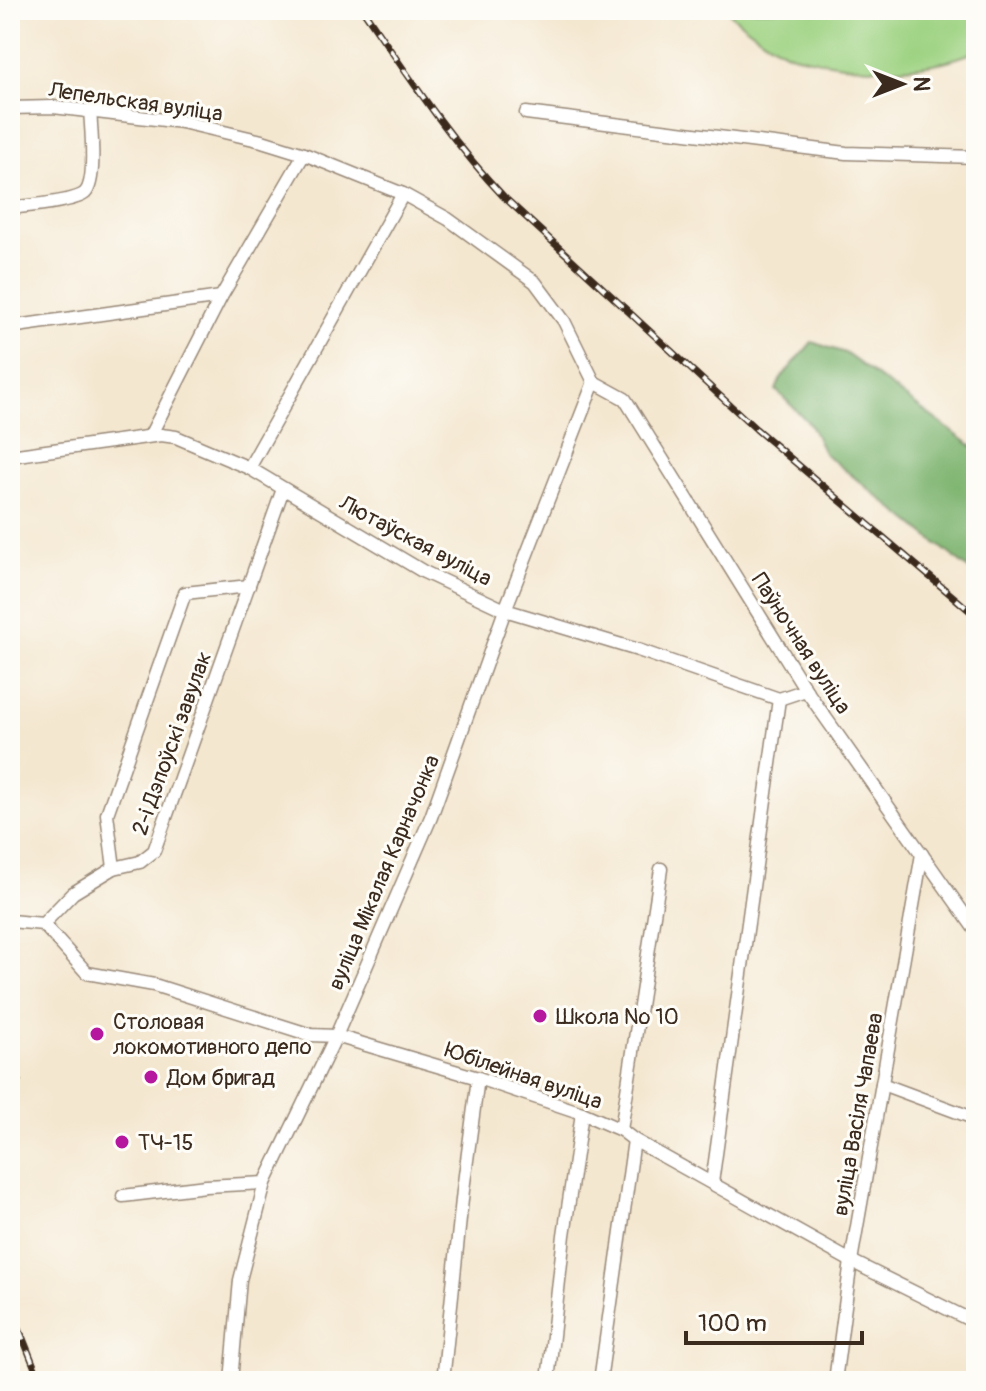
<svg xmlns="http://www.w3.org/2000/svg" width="986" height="1391" font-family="Pangolin,sans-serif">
	<rect width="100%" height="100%" fill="#fdfcf7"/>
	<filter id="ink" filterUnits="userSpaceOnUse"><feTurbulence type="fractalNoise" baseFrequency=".0125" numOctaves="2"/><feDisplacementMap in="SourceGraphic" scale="16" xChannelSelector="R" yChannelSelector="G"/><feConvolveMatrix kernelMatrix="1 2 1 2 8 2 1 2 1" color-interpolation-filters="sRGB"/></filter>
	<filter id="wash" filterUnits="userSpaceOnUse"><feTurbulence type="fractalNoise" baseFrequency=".006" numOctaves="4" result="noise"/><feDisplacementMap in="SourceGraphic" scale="32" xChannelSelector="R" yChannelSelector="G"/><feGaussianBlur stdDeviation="1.8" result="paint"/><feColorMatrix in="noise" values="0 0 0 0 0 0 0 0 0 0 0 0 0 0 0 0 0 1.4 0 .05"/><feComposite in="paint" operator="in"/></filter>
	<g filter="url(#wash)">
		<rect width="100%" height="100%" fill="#f4e7d0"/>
		<path fill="#9fd383" stroke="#6d7e50" stroke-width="2" d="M726 10H976V51C926 73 864 72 811 59 803 57 794 56 787 53 767 43 743 25 726 10Z"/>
		<path fill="#7fb571" stroke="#5d7048" stroke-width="2" d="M812 342 845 353 976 449V575L824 453 810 424 776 390 781 378Z"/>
	</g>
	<g filter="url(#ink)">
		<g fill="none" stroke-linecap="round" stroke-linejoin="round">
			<defs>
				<g id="minor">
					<path d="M10 108 53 107 182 122 262 141 304 154 403 194 448 219 535 282 564 321 594 382"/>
					<path d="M526 113 846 153 976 157"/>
					<path d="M10 208C25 206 75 202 85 193 97 181 91 128 90 110"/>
					<path d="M10 327 221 297"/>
					<path d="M594 382 625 399 806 690 976 931"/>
					<path d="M150 436 221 297 304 154"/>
					<path d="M10 456 161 435 176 437 249 468 424 572 505 610 638 650 779 699 806 690"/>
					<path d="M249 468 403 194"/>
					<path d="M114 868 107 814 185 593 249 586"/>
					<path d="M10 921 43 924 73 893 114 868 140 862 154 851 283 489"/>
					<path d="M43 924 87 973 154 985 311 1035 336 1036 478 1078 582 1113 621 1130 634 1140 851 1261 976 1323"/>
					<path d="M882 1084 976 1119"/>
					<path d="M621 1130 661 869"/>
					<path d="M712 1183 779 699"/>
					<path d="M123 1196 206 1186 265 1183"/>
					<path d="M231 1381 240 1280 265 1183 336 1036 431 817 505 610 594 382"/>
					<path d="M443 1381 463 1190 478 1078"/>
					<path d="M548 1381 564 1235 582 1113"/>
					<path d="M600 1381 634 1140"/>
					<path d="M835 1381 851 1261 922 854"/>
				</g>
			</defs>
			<use href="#minor" stroke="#988877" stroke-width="15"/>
			<use href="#minor" stroke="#fff" stroke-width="12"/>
			<defs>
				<g id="rail">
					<path d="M363 10C407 74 450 140 504 197L756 429 976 616"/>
					<path d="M10 1068 18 1080"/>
					<path d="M10 1306 40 1381"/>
				</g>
			</defs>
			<use href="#rail" stroke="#3b2a1e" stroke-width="7"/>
			<use href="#rail" stroke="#fdfcf7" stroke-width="4" stroke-dasharray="12" stroke-linecap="butt"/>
		</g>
	</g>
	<g fill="#b5179e" stroke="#fdfcf7" stroke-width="3">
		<circle cx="540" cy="1016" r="8"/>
		<circle cx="97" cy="1034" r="8"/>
		<circle cx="151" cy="1077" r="8"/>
		<circle cx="122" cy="1142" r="8"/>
	</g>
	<g text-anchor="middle" stroke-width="6" stroke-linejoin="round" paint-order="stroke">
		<g font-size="22" fill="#3b2a1e" stroke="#fdfcf7">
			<text transform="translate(136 101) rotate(8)" y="8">Лепельская вуліца</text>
			<text transform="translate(416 540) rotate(28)" y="8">Лютаўская вуліца</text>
			<text transform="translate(802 643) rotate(57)" y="8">Паўночная вуліца</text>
			<text transform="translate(171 743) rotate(-70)" y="8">2-і Дэпоўскі завулак</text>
			<text transform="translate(383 872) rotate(-67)" y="8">вуліца Мікалая Карначонка</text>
			<text transform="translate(524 1075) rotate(19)" y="8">Юбілейная вуліца</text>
			<text transform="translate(857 1114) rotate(-80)" y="8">вуліца Васіля Чапаева</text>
		</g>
		<g font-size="22" fill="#3b2a1e" stroke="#fdfcf7" text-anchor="start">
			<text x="556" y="1024">Школа № 10</text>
			<text x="113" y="1029">Столовая<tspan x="113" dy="25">локомотивного депо</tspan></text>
			<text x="167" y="1085">Дом бригад</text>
			<text x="138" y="1150">ТЧ-15</text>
		</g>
	</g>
	<rect width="986" height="1391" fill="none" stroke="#fdfcf7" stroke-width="40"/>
	<g transform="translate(902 84) rotate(90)" stroke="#fdfcf7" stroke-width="6" paint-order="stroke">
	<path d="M0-6L14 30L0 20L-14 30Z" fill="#3b2a1e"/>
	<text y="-12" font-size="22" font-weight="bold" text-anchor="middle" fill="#3b2a1e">N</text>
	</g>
	<path d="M686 1331v12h176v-12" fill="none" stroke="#3b2a1e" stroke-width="4"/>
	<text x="698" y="1331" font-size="24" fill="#3b2a1e" stroke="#fdfcf7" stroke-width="6" paint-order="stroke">100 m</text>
</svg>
